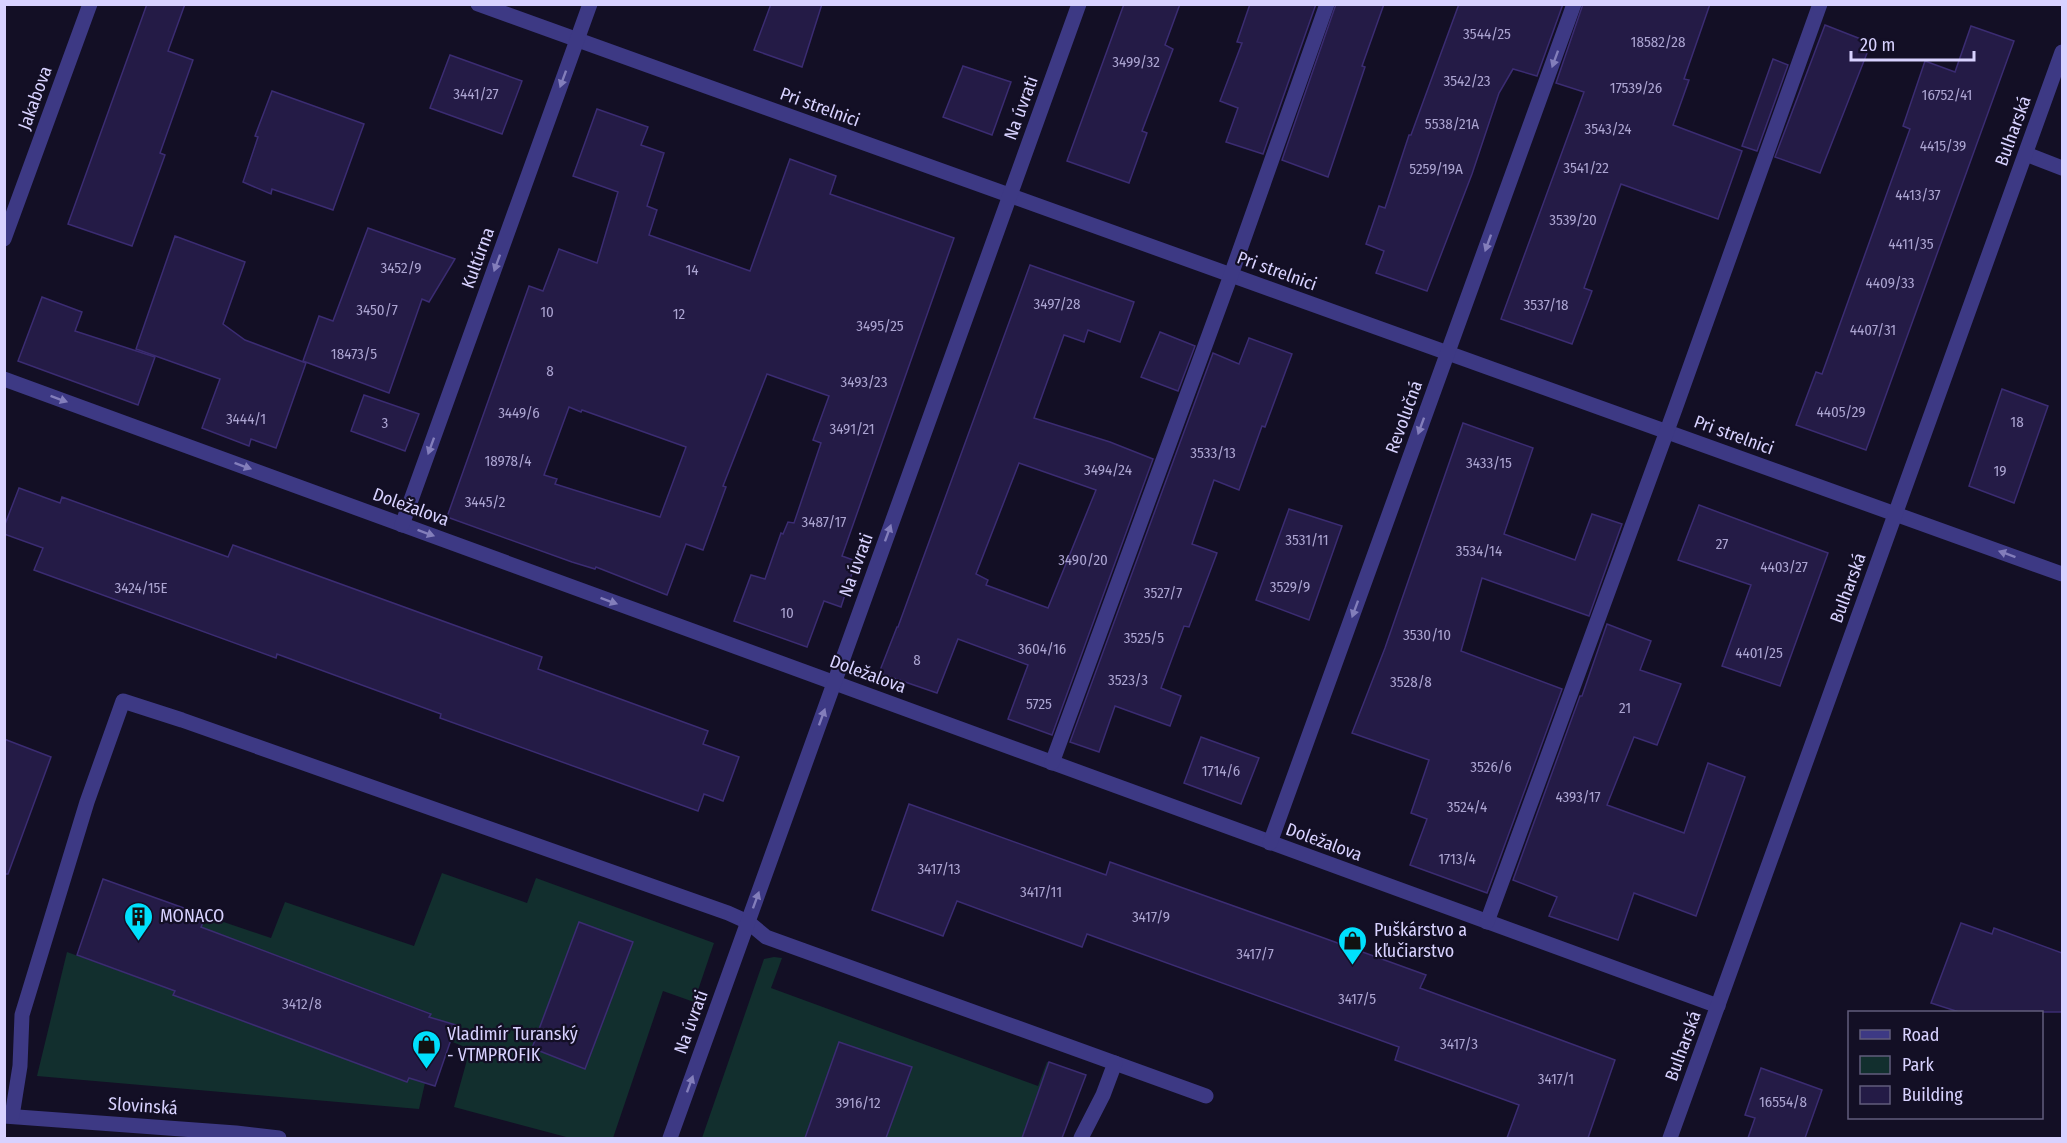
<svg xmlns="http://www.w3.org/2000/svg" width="2067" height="1143" font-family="'Fira Sans Condensed',sans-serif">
	<rect width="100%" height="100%" fill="#130f25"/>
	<g fill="#122f2e">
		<path d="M442 873 527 903 536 878 714 943 694 1002 663 991 613 1138H570L454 1107 470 1049 450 1041 455 1025 429 1017 430 1013 201 927 206 916 271 938 285 902 414 946Z"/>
		<path d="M67 952 175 991 174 995 407 1082 409 1078 425 1083 419 1109 37 1076Z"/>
		<path d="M774 957 782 958 771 988 1038 1086 1047 1062H1049L1022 1138H886L912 1067 839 1042 805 1138H702L764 959Z"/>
	</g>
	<g fill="#241b46" stroke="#3b2c72" stroke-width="1.5" fill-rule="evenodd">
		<path d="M147 4H185L168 51 193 60 160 153 165 155 132 246 68 224Z"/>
		<path d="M771 4H822L802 67 754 50Z"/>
		<path d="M1124 4H1180L1165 45 1173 49 1142 131 1147 133 1129 183 1067 161Z"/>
		<path d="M1250 4H1316L1263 154 1226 142 1238 108 1220 101 1242 43 1237 42Z"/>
		<path d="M1336 4H1384L1362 66 1365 67 1328 177 1282 160Z"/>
		<path d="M1459 4H1563L1537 76 1513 69 1499 93 1472 174 1427 291 1376 273 1384 251 1366 244 1379 206 1385 208 1409 135H1411Z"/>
		<path d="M1583 4H1710L1684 79 1689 80 1673 125 1742 151 1718 219 1621 184 1584 288 1592 291 1572 344 1501 319 1584 92 1556 83Z"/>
		<path d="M1825 25 1871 43 1820 173 1775 157Z"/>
		<path d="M1971 26 2014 41 1866 450 1796 425 1816 372 1822 374 1910 129 1903 126 1925 61 1955 72Z"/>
		<path d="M450 55 522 81 502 134 430 108Z"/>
		<path d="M1773 59 1788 65 1757 151 1742 146Z"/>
		<path d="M963 66 1011 82 992 135 943 117Z"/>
		<path d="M272 91 364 124 333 210 272 189 271 194 243 182 258 137 255 136Z"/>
		<path d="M597 109 648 127 641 145 664 153 647 206 657 210 649 235 750 271 790 159 836 176 830 194 954 238 842 556 856 561 841 607 824 601 807 647 734 621 751 575 765 579 781 533 783 534 788 522 794 523 821 443 813 440 829 396 767 374 723 486 726 487 703 550 686 544 667 595 596 567 595 569 572 562 447 517 529 286 543 291 559 249 597 263 618 192 573 176ZM569 407 581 412 582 410 686 447 660 517 555 484 557 479 544 475Z"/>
		<path d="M368 228 455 259 429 302 422 299 389 393 303 361 319 316 333 321Z"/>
		<path d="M175 236 245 262 223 324 245 340 306 363 276 448 251 439 249 446 202 428 220 379 136 349Z"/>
		<path d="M1030 265 1134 302 1120 342 1088 330 1084 342 1064 335 1034 418 1110 442 1153 459 1052 735 1008 719 1028 665 958 639 937 693 879 673 897 627H898ZM1019 463 1096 490 1048 608 986 585 988 580 976 574Z"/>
		<path d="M42 297 82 312 75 331 155 357 138 405 18 361Z"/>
		<path d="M1160 332 1195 346 1178 391 1141 377Z"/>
		<path d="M1249 338 1292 354 1265 427 1262 426 1239 490 1214 480 1192 544 1217 553 1189 627 1184 626 1161 688 1181 696 1170 726 1115 706 1099 752 1070 742 1213 353 1239 364Z"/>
		<path d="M2002 389 2048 406 2014 503 1969 486Z"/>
		<path d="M364 395 419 414 405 451 351 431Z"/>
		<path d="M1463 423 1533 448 1504 534 1575 560 1592 514 1622 524 1589 616 1482 578 1461 651 1562 689 1487 893 1410 865 1427 819 1411 813 1429 760 1352 733 1385 648Z"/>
		<path d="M19 488 60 503 62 497 228 557 233 545 542 657 538 669 708 731 703 744 739 757 723 801 704 794 698 811 440 718 441 714 277 654 276 658 34 570 43 548 4 534V527Z"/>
		<path d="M1699 505 1828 553 1780 686 1722 666 1751 585 1678 560Z"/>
		<path d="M1289 509 1342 526 1309 620 1256 600Z"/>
		<path d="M1607 624 1651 641 1640 670 1681 684 1657 745 1634 737 1607 805 1684 833 1708 763 1745 777 1696 916 1634 893 1618 940 1549 916 1557 897 1513 880 1580 696H1582Z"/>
		<path d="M1201 737 1259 758 1241 804 1184 783Z"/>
		<path d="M4 739 51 757 8 874H4Z"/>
		<path d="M909 804 1106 875 1110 862 1321 937 1426 975 1420 988 1615 1060 1588 1138H1507L1519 1105 1395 1060 1399 1047 1087 934 1082 947 957 901 943 936 872 910Z"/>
		<path d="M103 879 206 916 201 927 431 1014 429 1017 456 1025 435 1086 409 1078 407 1082 173 995 175 991 77 955Z"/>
		<path d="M579 922 633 942 585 1069 532 1048Z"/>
		<path d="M1961 923 1992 934 1994 928 2062 953V1012H1959L1931 1003Z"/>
		<path d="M839 1042 912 1067 886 1138H805Z"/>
		<path d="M1049 1062 1086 1075 1062 1138H1022Z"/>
		<path d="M1761 1068 1822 1090 1805 1138H1748L1755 1118 1745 1115Z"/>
	</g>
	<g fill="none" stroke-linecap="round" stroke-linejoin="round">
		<g stroke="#3d3984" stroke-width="15">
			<path d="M478 4 2062 574"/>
			<path d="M2026 154 2062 168"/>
			<path d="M4 239 90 4"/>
			<path d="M4 379 1718 1006"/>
			<path d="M402 525 590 4"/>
			<path d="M1052 763 1231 275 1327 4"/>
			<path d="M1270 843 1574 4"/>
			<path d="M1487 922 1675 409 1820 4"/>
			<path d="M4 1116 236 1133 279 1138"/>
			<path d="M12 1116 20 1066 22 1015 87 802 123 701 182 720 728 913 748 922 766 937 1206 1096"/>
			<path d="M670 1138 1079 4"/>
			<path d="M1081 1138 1103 1095 1115 1063"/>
			<path d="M1670 1138 2062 52"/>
		</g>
	</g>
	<defs><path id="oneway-solid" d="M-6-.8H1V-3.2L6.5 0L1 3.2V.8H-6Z" transform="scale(1.5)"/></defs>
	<g fill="#837ebb">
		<use href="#oneway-solid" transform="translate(1555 59) rotate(110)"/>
		<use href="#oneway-solid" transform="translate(563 79) rotate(110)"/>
		<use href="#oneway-solid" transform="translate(1488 243) rotate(110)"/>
		<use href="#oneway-solid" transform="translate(497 263) rotate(110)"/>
		<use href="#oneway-solid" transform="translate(59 399) rotate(20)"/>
		<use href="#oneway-solid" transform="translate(1421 426) rotate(110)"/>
		<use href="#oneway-solid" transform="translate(431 446) rotate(110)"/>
		<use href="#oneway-solid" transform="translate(243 466) rotate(20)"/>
		<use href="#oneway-solid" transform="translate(426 533) rotate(20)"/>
		<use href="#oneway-solid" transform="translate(888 533) rotate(-70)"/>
		<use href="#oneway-solid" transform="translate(2007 554) rotate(-160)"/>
		<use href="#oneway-solid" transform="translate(609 601) rotate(20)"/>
		<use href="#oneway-solid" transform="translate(1355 609) rotate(110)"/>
		<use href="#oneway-solid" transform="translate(822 717) rotate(-70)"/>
		<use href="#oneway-solid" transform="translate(756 900) rotate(-70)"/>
		<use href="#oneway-solid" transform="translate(690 1084) rotate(-70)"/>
	</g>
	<defs>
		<symbol id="building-pin" viewBox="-11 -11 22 30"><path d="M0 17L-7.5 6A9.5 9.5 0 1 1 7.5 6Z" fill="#00e0fd" stroke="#130f25"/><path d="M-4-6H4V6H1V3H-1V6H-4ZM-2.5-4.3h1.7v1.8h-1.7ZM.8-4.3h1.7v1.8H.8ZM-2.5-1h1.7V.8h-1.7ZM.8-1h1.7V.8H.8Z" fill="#111"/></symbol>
		<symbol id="shop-pin" viewBox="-11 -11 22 30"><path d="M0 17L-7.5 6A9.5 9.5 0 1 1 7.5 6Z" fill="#00e0fd" stroke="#130f25"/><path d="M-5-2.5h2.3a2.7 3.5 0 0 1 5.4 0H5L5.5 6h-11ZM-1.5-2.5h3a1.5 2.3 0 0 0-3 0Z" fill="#111"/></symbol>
	</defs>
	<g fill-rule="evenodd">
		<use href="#building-pin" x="122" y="900" width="33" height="45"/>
		<use href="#shop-pin" x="1336" y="924" width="33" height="45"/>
		<use href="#shop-pin" x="410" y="1028" width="33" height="45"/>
	</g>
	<g text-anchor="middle" stroke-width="4.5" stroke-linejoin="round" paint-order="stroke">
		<g font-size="15" fill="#aba4d1">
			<text x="1487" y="39">3544/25</text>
			<text x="1658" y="47">18582/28</text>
			<text x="1136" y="67">3499/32</text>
			<text x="1467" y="86">3542/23</text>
			<text x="1636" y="93">17539/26</text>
			<text x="476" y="99">3441/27</text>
			<text x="1947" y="100">16752/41</text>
			<text x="1452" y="129">5538/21A</text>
			<text x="1608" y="134">3543/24</text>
			<text x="1943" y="151">4415/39</text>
			<text x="1586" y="173">3541/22</text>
			<text x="1436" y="174">5259/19A</text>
			<text x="1918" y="200">4413/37</text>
			<text x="1573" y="225">3539/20</text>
			<text x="1911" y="249">4411/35</text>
			<text x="401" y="273">3452/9</text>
			<text x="692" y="275">14</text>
			<text x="1890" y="288">4409/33</text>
			<text x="1057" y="309">3497/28</text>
			<text x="1546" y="310">3537/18</text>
			<text x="377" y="315">3450/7</text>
			<text x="547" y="317">10</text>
			<text x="679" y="319">12</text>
			<text x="880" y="331">3495/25</text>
			<text x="1873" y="335">4407/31</text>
			<text x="354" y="359">18473/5</text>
			<text x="550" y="376">8</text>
			<text x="864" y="387">3493/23</text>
			<text x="1841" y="417">4405/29</text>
			<text x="519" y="418">3449/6</text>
			<text x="246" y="424">3444/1</text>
			<text x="2017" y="427">18</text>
			<text x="385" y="428">3</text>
			<text x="852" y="434">3491/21</text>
			<text x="1213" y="458">3533/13</text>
			<text x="508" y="466">18978/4</text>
			<text x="1489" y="468">3433/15</text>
			<text x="1108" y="475">3494/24</text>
			<text x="2000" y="476">19</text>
			<text x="485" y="507">3445/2</text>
			<text x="824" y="527">3487/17</text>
			<text x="1307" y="545">3531/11</text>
			<text x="1722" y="549">27</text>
			<text x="1479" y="556">3534/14</text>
			<text x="1083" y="565">3490/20</text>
			<text x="1784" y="572">4403/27</text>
			<text x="1290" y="592">3529/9</text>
			<text x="141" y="593">3424/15E</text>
			<text x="1163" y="598">3527/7</text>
			<text x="787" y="618">10</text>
			<text x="1427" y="640">3530/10</text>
			<text x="1144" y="643">3525/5</text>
			<text x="1042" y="654">3604/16</text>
			<text x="1759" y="658">4401/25</text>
			<text x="917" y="665">8</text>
			<text x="1128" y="685">3523/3</text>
			<text x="1411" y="687">3528/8</text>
			<text x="1039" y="709">5725</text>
			<text x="1625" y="713">21</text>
			<text x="1491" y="772">3526/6</text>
			<text x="1221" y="776">1714/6</text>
			<text x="1578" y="802">4393/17</text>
			<text x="1467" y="812">3524/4</text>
			<text x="1457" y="864">1713/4</text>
			<text x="939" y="874">3417/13</text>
			<text x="1041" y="897">3417/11</text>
			<text x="1151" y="922">3417/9</text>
			<text x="1255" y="959">3417/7</text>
			<text x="1357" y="1004">3417/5</text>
			<text x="302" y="1009">3412/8</text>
			<text x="1459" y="1049">3417/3</text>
			<text x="1556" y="1084">3417/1</text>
			<text x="1783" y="1107">16554/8</text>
			<text x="858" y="1108">3916/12</text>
		</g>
		<g font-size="18" fill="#d8d2ff" stroke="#130f25">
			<text transform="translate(35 98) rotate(-70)" y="6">Jakabova</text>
			<text transform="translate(820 107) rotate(20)" y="6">Pri strelnici</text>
			<text transform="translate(1021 108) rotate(-70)" y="6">Na úvrati</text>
			<text transform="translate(2013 131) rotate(-70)" y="6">Bulharská</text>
			<text transform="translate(478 258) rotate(-70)" y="6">Kultúrna</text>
			<text transform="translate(1277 271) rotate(20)" y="6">Pri strelnici</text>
			<text transform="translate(1404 417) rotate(-70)" y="6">Revolučná</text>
			<text transform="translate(1734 435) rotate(20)" y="6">Pri strelnici</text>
			<text transform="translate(411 507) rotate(20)" y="6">Doležalova</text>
			<text transform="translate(856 565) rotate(-70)" y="6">Na úvrati</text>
			<text transform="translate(1848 588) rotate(-70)" y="6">Bulharská</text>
			<text transform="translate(868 674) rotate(20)" y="6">Doležalova</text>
			<text transform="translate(1324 842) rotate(20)" y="6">Doležalova</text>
			<text transform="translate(691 1022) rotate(-70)" y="6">Na úvrati</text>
			<text transform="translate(1683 1046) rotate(-70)" y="6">Bulharská</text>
			<text transform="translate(143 1106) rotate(4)" y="6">Slovinská</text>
		</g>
		<g font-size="18" fill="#d8d2ff" stroke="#130f25" text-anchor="start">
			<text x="160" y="922">MONACO</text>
			<text x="1374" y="936">Puškárstvo a<tspan x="1374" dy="21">kľučiarstvo</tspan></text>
			<text x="447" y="1040">Vladimír Turanský<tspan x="447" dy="21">- VTMPROFIK</tspan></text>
		</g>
	</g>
	<rect width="2067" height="1143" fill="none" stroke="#d8d2ff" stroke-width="12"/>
	<rect x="1848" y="1011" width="195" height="108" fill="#130f25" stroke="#625d7c" stroke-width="1.5"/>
	<rect x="1860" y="1030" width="30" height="9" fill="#3d3984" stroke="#625d7c" stroke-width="1.5"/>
	<text x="1902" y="1041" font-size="18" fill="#d8d2ff">Road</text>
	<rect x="1860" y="1056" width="30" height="18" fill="#122f2e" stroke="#625d7c" stroke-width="1.5"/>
	<text x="1902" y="1071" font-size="18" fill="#d8d2ff">Park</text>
	<rect x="1860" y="1086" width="30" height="18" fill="#241b46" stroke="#625d7c" stroke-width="1.5"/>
	<text x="1902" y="1101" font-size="18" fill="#d8d2ff">Building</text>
	<path d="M1851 51v9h123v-9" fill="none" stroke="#d8d2ff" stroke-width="3"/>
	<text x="1860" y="51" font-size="18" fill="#d8d2ff" stroke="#130f25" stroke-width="4.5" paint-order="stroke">20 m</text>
</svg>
